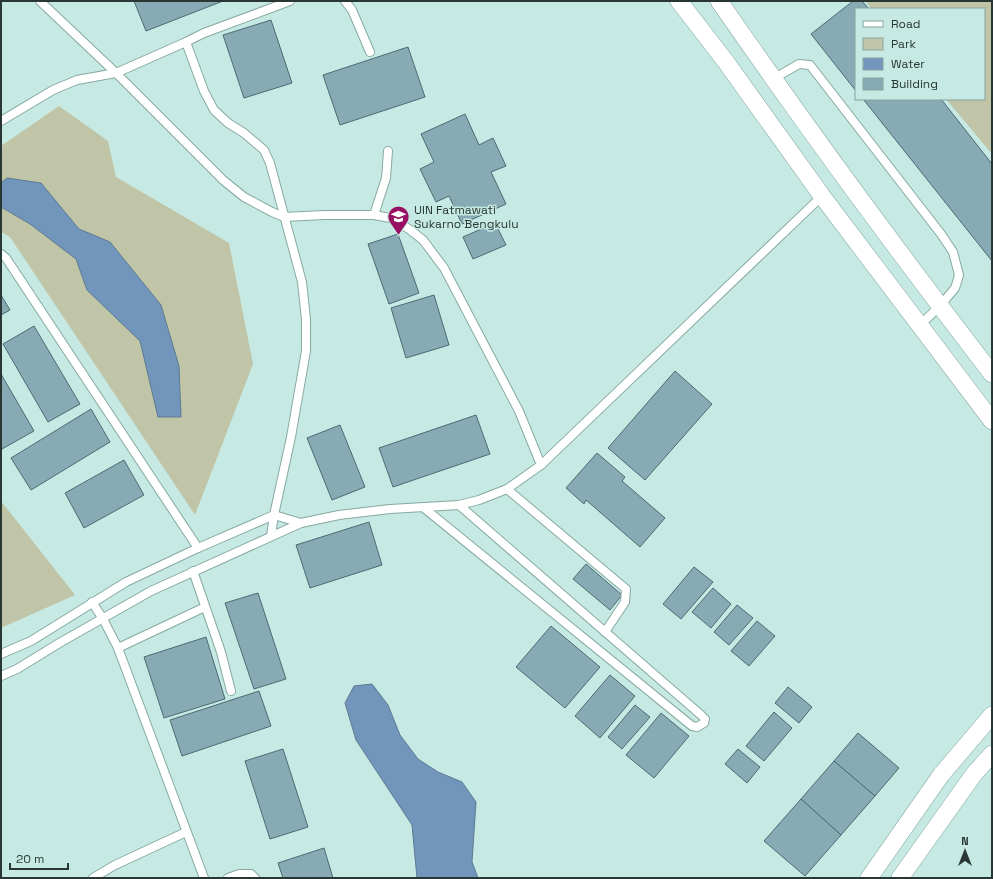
<svg xmlns="http://www.w3.org/2000/svg" width="993" height="879" font-family="'Space Grotesk',sans-serif">
	<rect width="100%" height="100%" fill="#c6eae3"/>
	<g fill="#c0c5a7">
		<path d="M865 1H992V154L946 99H984V9H872Z"/>
		<path d="M59 106 108 141 116 177 229 243 253 364 195 515 10 237 1 232V146Z"/>
		<path d="M1 501 75 595 1 628Z"/>
	</g>
	<g fill="#7296bb" stroke="#5c7a92">
		<path d="M7 178 41 183 79 229 110 242 161 305 179 366 181 417H158L140 341 87 290 76 259 30 224 1 207V183Z"/>
		<path d="M372 684 388 705 400 735 418 759 438 772 462 782 476 802 472 862 478 878H417L412 825 356 740 345 703 354 686Z"/>
	</g>
	<g fill="#88aab4" stroke="#4b6b73">
		<path d="M134 1H223L146 31Z"/>
		<path d="M853 1H862L869 9H856V91L811 34Z"/>
		<path d="M271 20 292 83 244 98 223 35Z"/>
		<path d="M408 47 425 97 340 125 323 75Z"/>
		<path d="M863 99H941L992 164V261Z"/>
		<path d="M465 114 479 145 493 138 506 166 491 172 506 204 462 224 449 196 436 202 420 169 434 162 421 134Z"/>
		<path d="M495 223 506 245 473 259 463 237Z"/>
		<path d="M398 234 419 293 389 304 368 244Z"/>
		<path d="M1 295 10 310 1 315Z"/>
		<path d="M434 295 449 345 406 358 391 308Z"/>
		<path d="M34 326 80 404 48 422 3 344Z"/>
		<path d="M675 371 712 404 645 480 608 448Z"/>
		<path d="M1 374 34 431 2 449 1 447Z"/>
		<path d="M91 409 110 442 31 490 11 458Z"/>
		<path d="M476 415 490 454 393 487 379 448Z"/>
		<path d="M340 425 365 487 332 500 307 438Z"/>
		<path d="M597 453 625 477 622 481 665 518 640 547 586 500 584 504 566 488Z"/>
		<path d="M124 460 144 495 84 528 65 493Z"/>
		<path d="M369 522 382 565 310 588 296 545Z"/>
		<path d="M586 564 622 595 610 610 573 579Z"/>
		<path d="M694 567 713 582 681 619 663 604Z"/>
		<path d="M713 588 731 604 711 628 692 612Z"/>
		<path d="M258 593 286 679 254 689 225 603Z"/>
		<path d="M737 605 753 618 729 645 714 632Z"/>
		<path d="M757 621 775 636 749 666 731 651Z"/>
		<path d="M551 626 600 667 565 708 516 667Z"/>
		<path d="M206 637 225 699 164 718 144 657Z"/>
		<path d="M610 675 635 696 600 738 575 716Z"/>
		<path d="M788 687 812 707 799 723 775 703Z"/>
		<path d="M259 691 271 726 182 756 170 720Z"/>
		<path d="M635 705 650 717 622 749 608 737Z"/>
		<path d="M774 712 792 728 764 761 746 746Z"/>
		<path d="M661 713 689 736 654 778 626 755Z"/>
		<path d="M858 733 899 768 875 796 834 761Z"/>
		<path d="M283 749 308 827 270 839 245 761Z"/>
		<path d="M738 749 760 767 747 783 725 764Z"/>
		<path d="M834 761 875 796 841 835 801 799Z"/>
		<path d="M801 799 841 835 805 876 764 841Z"/>
		<path d="M324 848 333 878H283L278 863Z"/>
	</g>
	<g fill="none" stroke-linecap="round" stroke-linejoin="round">
		<defs>
			<g id="lane">
				<path d="M345 1 352 10 370 52"/>
				<path d="M773 79 799 64 810 65 941 234 953 252 959 275 957 282 955 288 940 306 920 325"/>
				<path d="M1 121 53 90 77 80 116 73 186 42"/>
				<path d="M374 215 386 178 388 151"/>
				<path d="M1 254 6 258 198 548"/>
				<path d="M541 465 822 196"/>
				<path d="M507 489 626 589 625 602 605 632"/>
				<path d="M424 508 692 726 697 727 704 723 705 719 701 715 459 505"/>
				<path d="M271 536 274 515 291 437 306 351V319L302 282 270 163 264 150 244 133 228 123 214 110 204 91 186 42 204 33 290 1"/>
				<path d="M193 571 221 652 231 691"/>
				<path d="M92 602 103 619 118 648 204 878"/>
				<path d="M118 648 205 607"/>
				<path d="M1 654 31 641 126 582 198 548 274 515 301 523"/>
				<path d="M1 676 17 669 61 642 151 591 301 523 339 515 390 509 459 505 479 500 507 489 541 465 519 411 444 268 423 240 409 229 390 218 374 215H324L284 217 272 212 244 197 223 180 116 73 40 1"/>
				<path d="M93 878 115 865 186 832"/>
				<path d="M228 878 239 874H251L255 878"/>
			</g>
			<g id="street">
				<path d="M679 1 726 62 822 196 992 421"/>
				<path d="M719 1C807 128 898 252 992 374"/>
				<path d="M869 878 941 775 992 715"/>
				<path d="M900 878 974 774 992 754"/>
			</g>
		</defs>
		<use href="#lane" stroke="#86a9a2" stroke-width="10"/>
		<use href="#street" stroke="#86a9a2" stroke-width="18"/>
		<use href="#lane" stroke="#fff" stroke-width="8"/>
		<use href="#street" stroke="#fff" stroke-width="17"/>
	</g>
	<defs>
		<symbol id="university-pin" viewBox="-11 -11 22 30"><path d="M0 17L-7.5 6A9.5 9.5 0 1 1 7.5 6Z" fill="#980f63" stroke="#c6eae3"/><path d="M0-5L7-2L0 1L-7-2ZM-4 1L0 2.5L4 1V4Q0 6-4 4Z" fill="#fff"/></symbol>
	</defs>
	<g fill-rule="evenodd">
		<use href="#university-pin" x="386" y="204" width="25" height="34"/>
	</g>
	<g text-anchor="middle" stroke-width="3" stroke-linejoin="round" paint-order="stroke">
		<g font-size="12" fill="#293734" stroke="#c6eae3" text-anchor="start">
			<text x="414" y="214">UIN Fatmawati<tspan x="414" dy="14">Sukarno Bengkulu</tspan></text>
		</g>
	</g>
	<rect width="993" height="879" fill="none" stroke="#293734" stroke-width="4"/>
	<rect x="855" y="8" width="130" height="92" fill="#c6eae3" stroke="#87a29d"/>
	<rect x="863" y="21" width="20" height="6" fill="#ffffff" stroke="#87a29d"/>
	<text x="891" y="28" font-size="12" fill="#293734">Road</text>
	<rect x="863" y="38" width="20" height="12" fill="#c0c5a7" stroke="#87a29d"/>
	<text x="891" y="48" font-size="12" fill="#293734">Park</text>
	<rect x="863" y="58" width="20" height="12" fill="#7296bb" stroke="#87a29d"/>
	<text x="891" y="68" font-size="12" fill="#293734">Water</text>
	<rect x="863" y="78" width="20" height="12" fill="#88aab4" stroke="#87a29d"/>
	<text x="891" y="88" font-size="12" fill="#293734">Building</text>
	<g transform="translate(965 851)" stroke="#c6eae3" stroke-width="3" paint-order="stroke">
	<path d="M0-3L7 15L0 10L-7 15Z" fill="#293734"/>
	<text y="-6" font-size="11" font-weight="bold" text-anchor="middle" fill="#293734">N</text>
	</g>
	<path d="M10 863v6h58v-6" fill="none" stroke="#293734" stroke-width="2"/>
	<text x="16" y="863" font-size="12" fill="#293734" stroke="#c6eae3" stroke-width="3" paint-order="stroke">20 m</text>
</svg>
